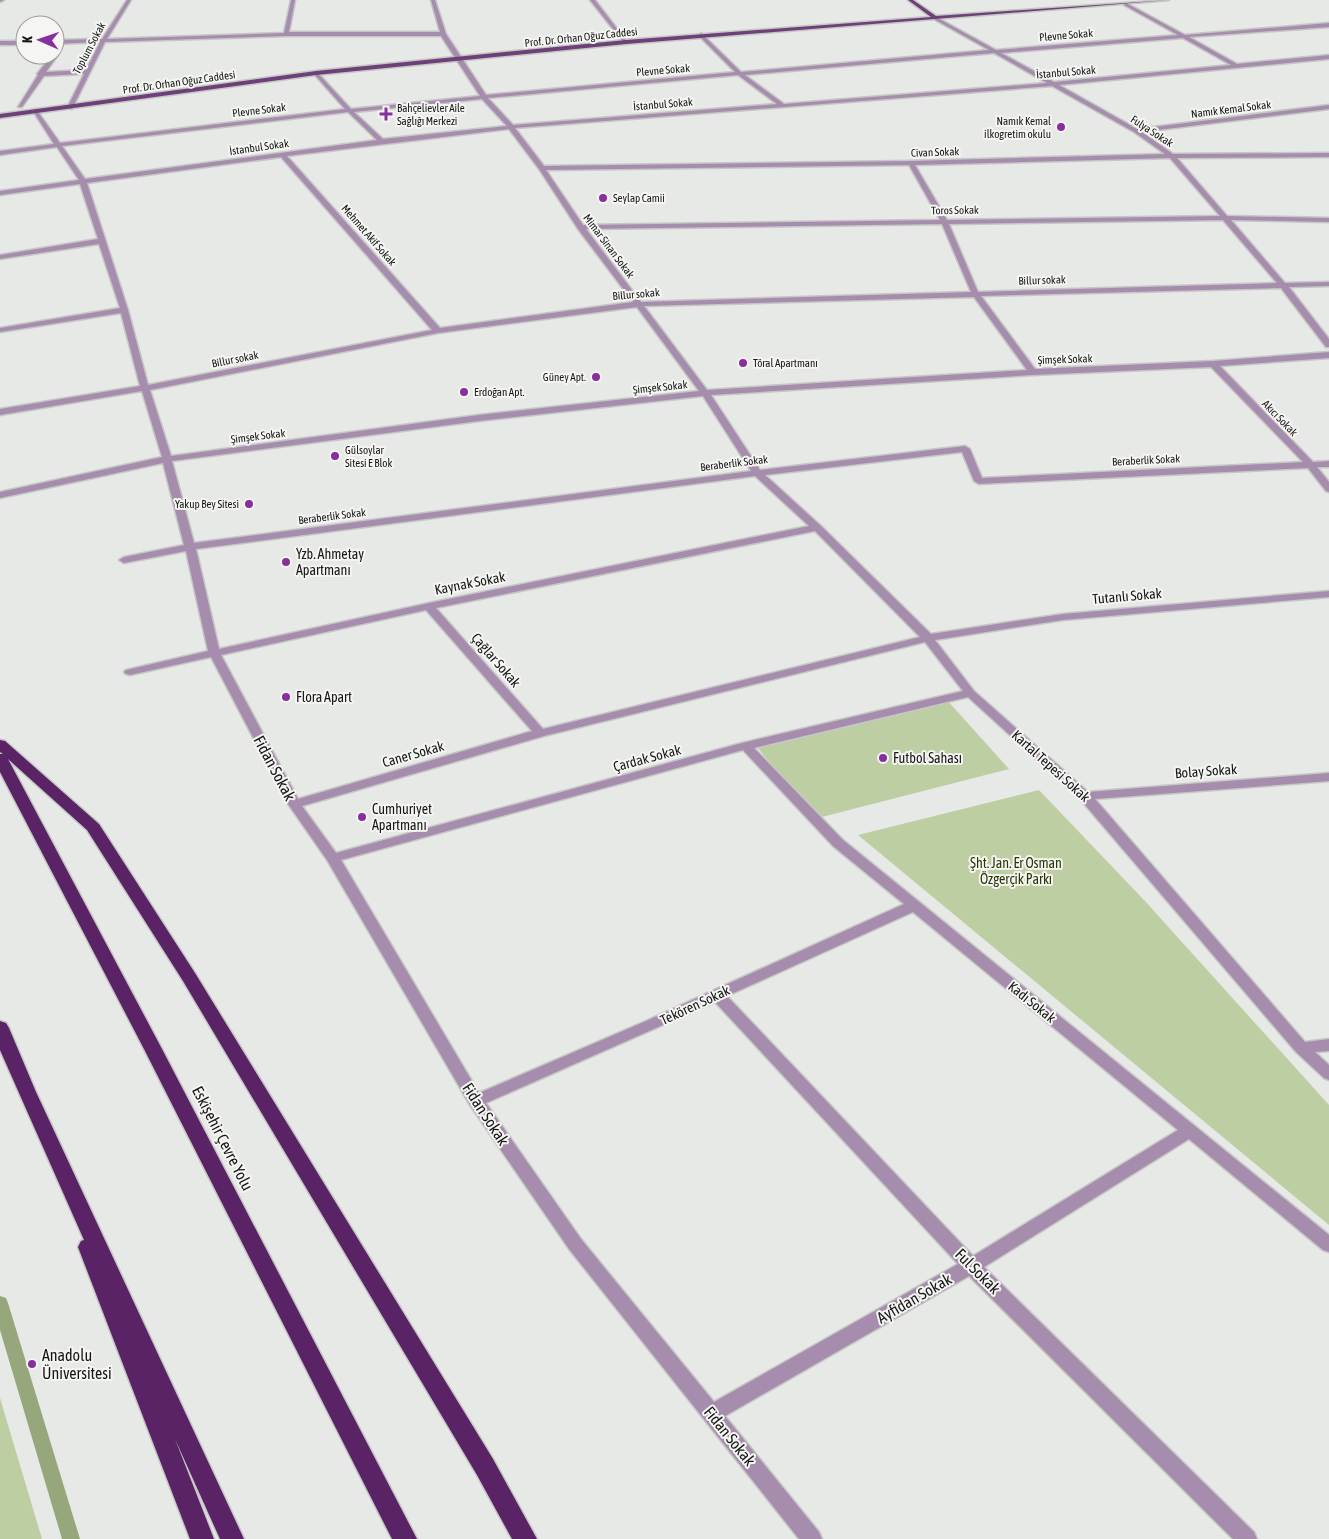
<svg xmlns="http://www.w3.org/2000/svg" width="1329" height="1539" font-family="'Asap Condensed',sans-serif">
	<rect width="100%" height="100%" fill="#e7e9e6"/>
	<g fill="#becea3">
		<path d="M946 699 1009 769 814 819 758 748Z"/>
		<path d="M1039 790 1144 900 1329 1105V1225L858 835Z"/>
		<path d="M0 1398 42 1539H0Z"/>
	</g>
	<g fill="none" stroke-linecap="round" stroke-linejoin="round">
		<path fill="#97a77c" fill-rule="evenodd" d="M0 1296 6 1298 8 1303 80 1539H62L0 1330Z"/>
		<defs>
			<g id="minor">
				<path d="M0 0H4L0 2Z"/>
				<path d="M127 0H131L107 39 284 33 291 0H295L289 32H440L431 0H435L446 34 486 95 735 72 699 36 701 33 741 72 989 50 932 18 934 16 996 50 1178 35 1124 5 1126 3 1185 35 1329 23V27L1189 37 1237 64 1329 55V59L1059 85 1137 129 1329 105V109L1142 132 1173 154 1329 153V157L1177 158 1227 216 1329 218V222L1231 220 1285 283 1329 282V286L1289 287 1329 339V347H1326L1281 288 981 296 1035 369 1213 361 1329 352V358L1220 366 1313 462 1329 461V467H1317L1329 482V492L1326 491 1308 468 979 484 974 481 962 452 765 475 821 526 931 634 1063 614 1329 591V597L1063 620 935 640 974 691 1088 792 1329 773V781L1095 799 1305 1042 1329 1039V1051L1315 1052 1329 1065V1080L1324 1078 1296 1052 1080 799 968 697 754 748 843 840 1329 1235V1252L1323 1250 1189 1139 984 1267 1254 1532 1257 1539H1233L969 1276 725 1416 819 1532 822 1539H799L569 1249 470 1105 327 860 288 804 211 657 130 675 126 674 124 672 126 670 208 651 186 551 124 563 119 560 124 557 184 545 163 463 0 498V492L162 457 142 391 0 415V409L140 386 121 313 0 332V328L120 308 99 244 0 259V255L98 239 80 184 0 195V191L79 180 57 147 0 155V151L54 144 33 111 36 109 60 143 345 109 314 74 316 71 351 109 480 96 441 36H286L105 42 72 109 67 108 84 74 44 76 22 107H18L38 75 37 74 52 55 55 53 58 55 46 72 86 70 100 42 55 44V40L102 39ZM1183 38 1231 65 1054 82 1001 53ZM994 53 1047 83 784 104 745 75ZM738 75 777 104 513 125 488 98ZM1052 86 1134 132 1165 154 911 161 544 166 515 128ZM482 99 507 126 383 139 354 112ZM348 112 377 140 85 179 62 146ZM509 129 539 169 578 229 633 302 440 328 287 156ZM281 157 432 330 148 385 128 310 87 183ZM1170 158 1220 216 947 220 915 165ZM909 165 940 220 583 225 546 170ZM1223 220 1277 283 978 292 949 224ZM942 224 971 292 641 302 586 229ZM974 297 1027 370 707 390 644 306ZM637 307 699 391 479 415 171 456 150 390 438 333ZM1211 367 1303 462 982 478 970 449 965 446 760 470 711 395 1033 375ZM703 396 751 471 194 543 172 461 479 421ZM755 476 809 526 429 603 219 649 196 549ZM815 531 920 637 543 729 436 608ZM426 610 532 731 298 799 221 655ZM925 642 963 691 742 743 336 853 302 806 544 736ZM743 750 833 846 904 904 646 1021 479 1093 341 860ZM913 912 1178 1130 973 1256 727 996ZM715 1002 958 1264 714 1402 581 1239 486 1103Z"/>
				<path d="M590 0H595L628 43H624Z"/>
				<rect x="0" y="41" width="25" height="4"/>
			</g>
			<path id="major" d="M908 0H913L936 16 1169 0 626 44 316 75 0 118V114L316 71 626 40 931 17Z"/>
			<g id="highway">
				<path d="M0 740 5 741 99 824 195 973 493 1459 537 1539H512L477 1475 183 981 87 830 8 759 162 1049 417 1539H392L144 1049 0 772V754H3L0 752Z"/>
				<path d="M0 1021 6 1023 9 1028 36 1092 244 1539H220L175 1439 214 1539H190L78 1247 81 1241 84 1240 0 1050Z"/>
			</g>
		</defs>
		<use href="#minor" stroke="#c6c7c5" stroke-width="3"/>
		<use href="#major" stroke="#c6c7c5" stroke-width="3"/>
		<use href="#highway" stroke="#c6c7c5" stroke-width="3"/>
		<use href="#minor" fill="#a68dad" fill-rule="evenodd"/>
		<use href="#major" fill="#6e4079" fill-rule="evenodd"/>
		<use href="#highway" fill="#592366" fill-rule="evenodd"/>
	</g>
	<g fill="#872f9c" stroke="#f5f6f3" stroke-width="2">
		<path d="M383.5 106.5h5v5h5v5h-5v5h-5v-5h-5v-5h5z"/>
		<circle cx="1061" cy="127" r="5"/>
		<circle cx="603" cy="198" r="5"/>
		<circle cx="743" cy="363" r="5"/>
		<circle cx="596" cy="377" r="5"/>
		<circle cx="464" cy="392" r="5"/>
		<circle cx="335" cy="456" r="5"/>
		<circle cx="249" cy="504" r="5"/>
		<circle cx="286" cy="562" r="5"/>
		<circle cx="286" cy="697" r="5"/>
		<circle cx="883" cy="758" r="5"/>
		<circle cx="362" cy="817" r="5"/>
		<circle cx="32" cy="1364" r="5"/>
	</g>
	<g text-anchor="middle" stroke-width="4" stroke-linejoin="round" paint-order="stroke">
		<g font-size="11" fill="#161716" stroke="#f5f6f3">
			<text transform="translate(1066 35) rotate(-5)" y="4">Plevne Sokak</text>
			<text transform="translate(581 37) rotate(-6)" y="4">Prof. Dr. Orhan Oğuz Caddesi</text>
			<text transform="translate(89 48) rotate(-62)" y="4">Toplum Sokak</text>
			<text transform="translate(663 70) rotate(-5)" y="4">Plevne Sokak</text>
			<text transform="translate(1066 72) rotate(-5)" y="4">İstanbul Sokak</text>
			<text transform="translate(179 82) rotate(-8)" y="4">Prof. Dr. Orhan Oğuz Caddesi</text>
			<text transform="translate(663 104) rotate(-5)" y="4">İstanbul Sokak</text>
			<text transform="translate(1231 109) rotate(-7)" y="4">Namık Kemal Sokak</text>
			<text transform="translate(259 110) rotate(-7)" y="4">Plevne Sokak</text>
			<text transform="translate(1152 131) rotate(33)" y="4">Fulya Sokak</text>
			<text transform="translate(259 147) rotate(-8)" y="4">İstanbul Sokak</text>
			<text transform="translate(935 152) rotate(-2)" y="4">Civan Sokak</text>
			<text transform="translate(955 210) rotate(-1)" y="4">Toros Sokak</text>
			<text transform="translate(369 235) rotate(49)" y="4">Mehmet Akif Sokak</text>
			<text transform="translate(609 246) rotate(53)" y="4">Mimar Sinan Sokak</text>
			<text transform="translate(1042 280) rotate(-2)" y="4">Billur sokak</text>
			<text transform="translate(636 294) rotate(-5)" y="4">Billur sokak</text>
			<text transform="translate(235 359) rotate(-11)" y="4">Billur sokak</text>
			<text transform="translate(1065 359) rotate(-2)" y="4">Şimşek Sokak</text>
			<text transform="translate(660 387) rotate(-6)" y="4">Şimşek Sokak</text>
			<text transform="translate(1280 418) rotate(46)" y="4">Akıcı Sokak</text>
			<text transform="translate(258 436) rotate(-7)" y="4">Şimşek Sokak</text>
			<text transform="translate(1146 460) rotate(-3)" y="4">Beraberlik Sokak</text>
			<text transform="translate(734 463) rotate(-7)" y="4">Beraberlik Sokak</text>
			<text transform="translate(332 516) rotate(-7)" y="4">Beraberlik Sokak</text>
		</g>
		<g font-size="11" fill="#161716" stroke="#f5f6f3" text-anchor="start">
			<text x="397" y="112">Bahçelievler Aile<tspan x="397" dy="13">Sağlığı Merkezi</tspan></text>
			<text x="1051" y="125" text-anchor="end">Namık Kemal<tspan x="1051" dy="13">ilkogretim okulu</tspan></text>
			<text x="613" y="202">Seylap Camii</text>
			<text x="753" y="367">Töral Apartmanı</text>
			<text x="586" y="381" text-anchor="end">Güney Apt.</text>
			<text x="474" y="396">Erdoğan Apt.</text>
			<text x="345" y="454">Gülsoylar<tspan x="345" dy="13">Sitesi E Blok</tspan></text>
			<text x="239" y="508" text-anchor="end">Yakup Bey Sitesi</text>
		</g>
		<g font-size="14" fill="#161716" stroke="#f5f6f3" text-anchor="start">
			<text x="296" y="559">Yzb. Ahmetay<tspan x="296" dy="16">Apartmanı</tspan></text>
			<text x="296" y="702">Flora Apart</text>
			<text x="893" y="763">Futbol Sahası</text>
			<text x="372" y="814">Cumhuriyet<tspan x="372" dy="16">Apartmanı</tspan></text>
		</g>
		<g font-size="14" fill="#161716" stroke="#f5f6f3">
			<text transform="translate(470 583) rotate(-11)" y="5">Kaynak Sokak</text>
			<text transform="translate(1127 596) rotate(-5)" y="5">Tutanlı Sokak</text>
			<text transform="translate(496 660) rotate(49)" y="5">Çağlar Sokak</text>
			<text transform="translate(413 754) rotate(-16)" y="5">Caner Sokak</text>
			<text transform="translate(647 758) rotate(-15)" y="5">Çardak Sokak</text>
			<text transform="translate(1051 766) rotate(42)" y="5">Kartal Tepesi Sokak</text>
			<text transform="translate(1206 771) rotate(-4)" y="5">Bolay Sokak</text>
			<text transform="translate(1032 1002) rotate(39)" y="5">Kadı Sokak</text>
			<text transform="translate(695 1005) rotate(-25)" y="5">Tekören Sokak</text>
		</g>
		<g font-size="14" fill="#293704" stroke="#f5f6f3">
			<text x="1016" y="868">Şht. Jan. Er Osman<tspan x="1016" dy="16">Özgerçik Parkı</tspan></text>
		</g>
		<g font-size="16" fill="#161716" stroke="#f5f6f3">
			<text transform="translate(275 768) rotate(62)" y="6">Fidan Sokak</text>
			<text transform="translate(486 1114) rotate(57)" y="6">Fidan Sokak</text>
			<text transform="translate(223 1138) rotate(63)" y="6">Eskişehir Çevre Yolu</text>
			<text transform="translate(978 1271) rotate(45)" y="6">Ful Sokak</text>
			<text transform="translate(914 1298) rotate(-30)" y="6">Ayfidan Sokak</text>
			<text transform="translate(730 1436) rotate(51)" y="6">Fidan Sokak</text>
		</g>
		<g font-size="16" fill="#161716" stroke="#f5f6f3" text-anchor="start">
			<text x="42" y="1361">Anadolu<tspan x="42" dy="18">Üniversitesi</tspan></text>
		</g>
	</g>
	<g transform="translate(40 40) rotate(272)"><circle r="24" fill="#f5f6f3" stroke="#9c9d9b"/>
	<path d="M0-4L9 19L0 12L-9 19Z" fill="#872f9c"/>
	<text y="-8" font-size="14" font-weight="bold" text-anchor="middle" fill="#161716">K</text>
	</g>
</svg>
